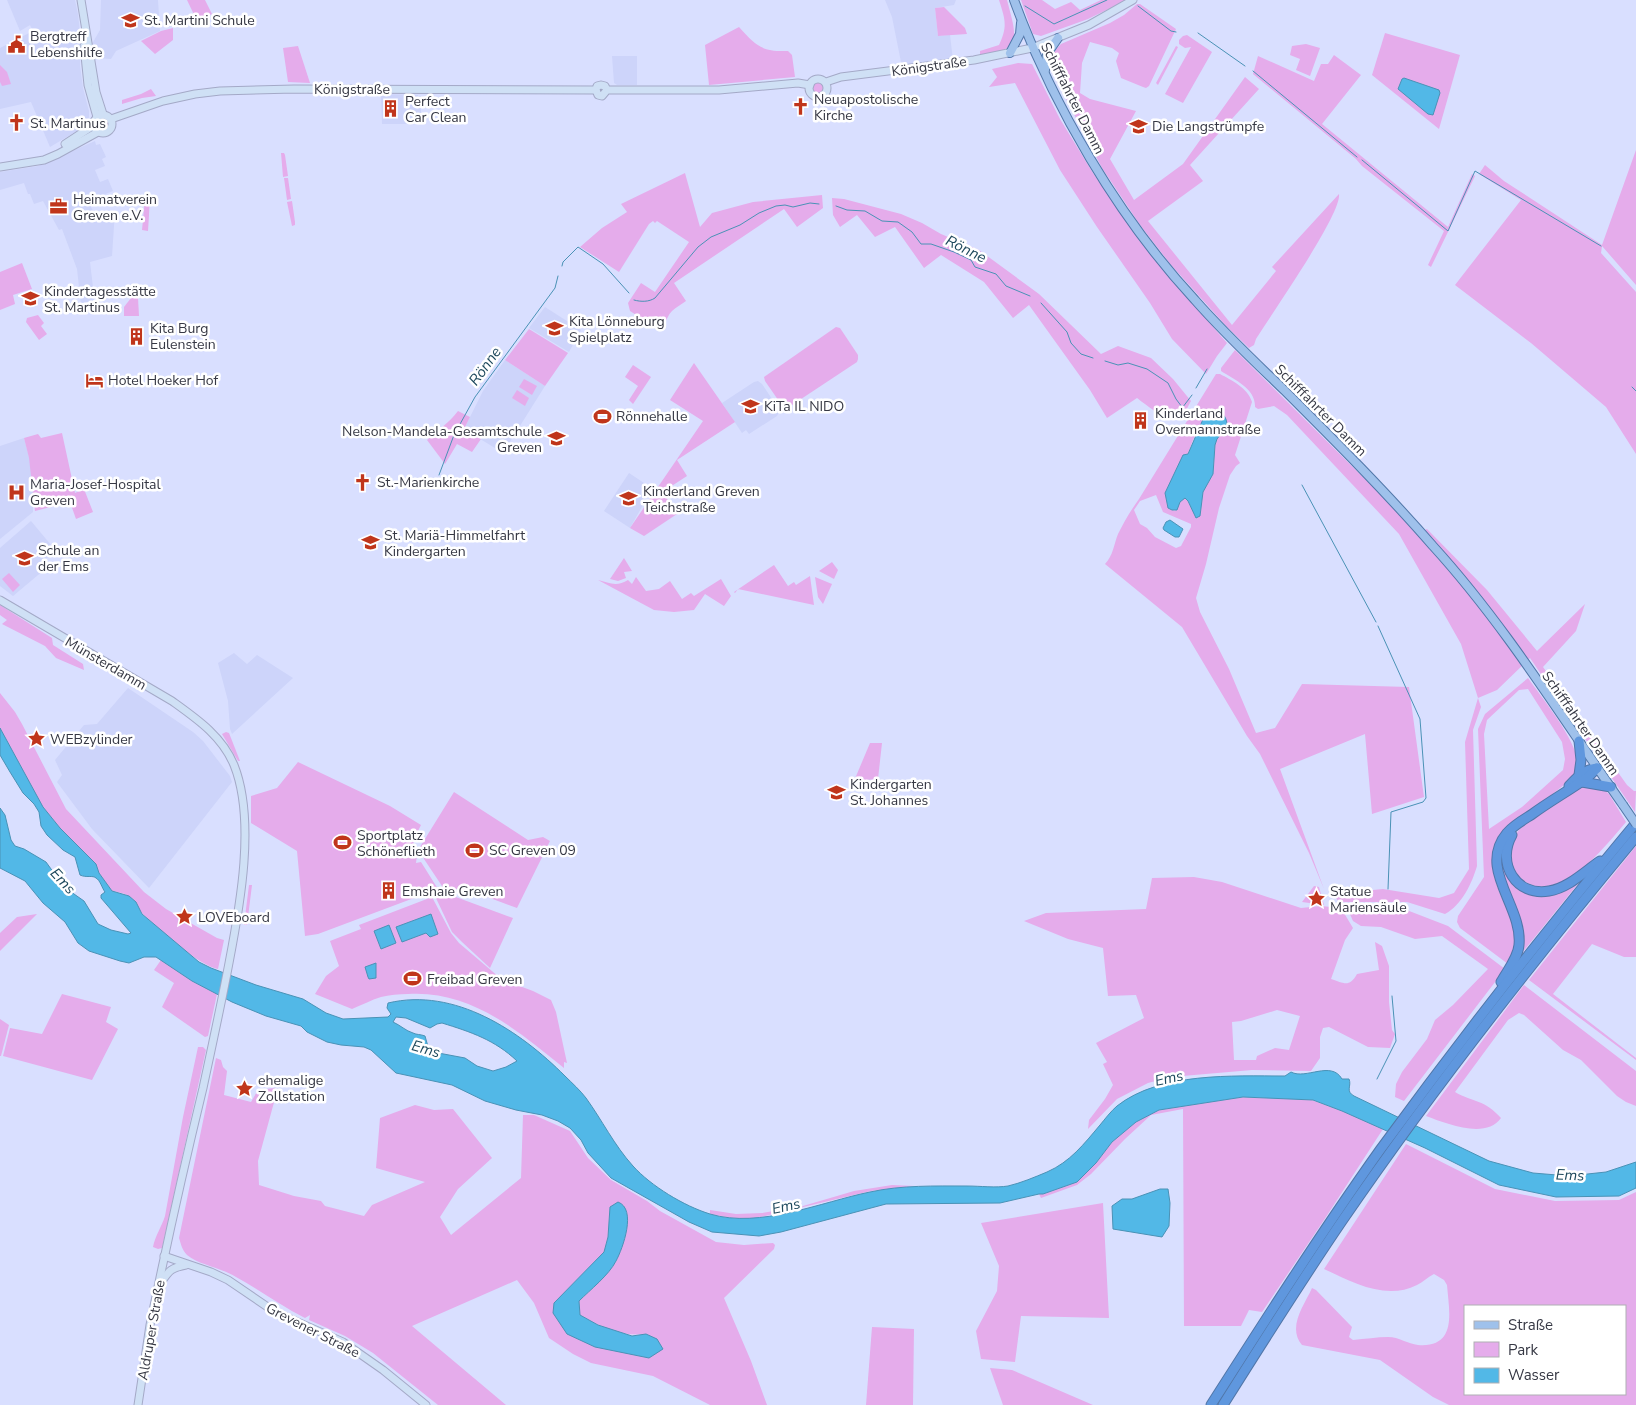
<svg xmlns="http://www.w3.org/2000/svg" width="1636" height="1405" font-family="'Nunito Sans',sans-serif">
	<rect width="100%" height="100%" fill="#d9dfff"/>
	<g fill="#cdd4fa">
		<path d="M7 0H75L78 14 81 41 80 65 83 88 89 111V117L87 125 50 147 31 102 0 109V48L33 31 30 25 20 31Z"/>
		<path d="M101 0H158L160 31 116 51 111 59 95 58 92 44 100 30Z"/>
		<path d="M885 0H956L954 5 935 8 938 36 950 35 953 60 902 67 892 17Z"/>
		<path d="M612 56H637V85H617L614 83Z"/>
		<path d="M381 94 418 95V98L421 99V124H382Z"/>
		<path d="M95 141 96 145 100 144 106 157 102 159 105 166 95 170 100 182 108 179 113 191 88 201 97 219 115 211 112 256 90 262 95 304 81 305 77 269 62 229 59 230 43 201 34 204 30 194H28L24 183 0 190V172L38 166Z"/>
		<path d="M545 307 581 330 569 352 529 328Z"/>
		<path d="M505 360 545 386 503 453 464 429 483 391Z"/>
		<path d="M758 381 762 384 778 408 779 412 777 416 749 434 746 430 742 433 722 403 754 382Z"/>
		<path d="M24 438 33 472V512L0 539V446Z"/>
		<path d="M629 473 650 487H653L630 528 604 511Z"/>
		<path d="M31 521 56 551 39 564 44 570 13 596 0 586V548Z"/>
		<path d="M234 653 247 664 257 655 293 678 232 734 230 729 228 701 218 663Z"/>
		<path d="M128 688 193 732 203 741 230 776 232 782 149 888 92 829 57 782 62 775 55 760 84 725 97 724Z"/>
	</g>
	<g fill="#e5aceb" fill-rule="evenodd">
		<path d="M187 0H205L212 14 197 21Z"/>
		<path d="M999 0H1007C1016 35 1024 50 980 56V51L999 45C1008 26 1005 19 999 0Z"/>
		<path d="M1021 0H1042L1055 9 1071 2 1080 10 1101 0H1127L1088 19 1041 36 1033 34Z"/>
		<path d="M1137 4H1140L1176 29 1149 86 1146 88 1143 87 1121 78 1116 61 1119 53 1112 48 1090 42 1082 63 1080 93 1090 99 1136 111 1110 159 1134 200 1183 164 1245 77 1259 89 1190 165 1203 181 1148 221 1232 325 1276 271 1272 267 1339 194C1342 214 1270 316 1256 339L1254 345 1249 348 1227 327 1171 265 1140 225 1102 168 1052 72C1050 59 1051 54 1061 44L1110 23 1124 15Z"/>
		<path d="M944 7 965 28 967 34 938 36 935 8Z"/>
		<path d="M739 27C756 46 762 52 788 51L792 55 795 77 709 85 705 45Z"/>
		<path d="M173 28V40L155 54 141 41 161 31Z"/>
		<path d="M1385 33 1460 55 1439 129 1372 75Z"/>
		<path d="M1187 35 1212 52 1183 103 1165 94 1191 47 1185 48 1179 44V40L1183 36Z"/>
		<path d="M1306 44 1320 48 1310 76 1296 70 1300 59 1290 55 1292 46Z"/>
		<path d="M298 46 310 83 288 82 283 48Z"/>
		<path d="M1176 46 1178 47 1158 85 1156 83Z"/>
		<path d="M1334 55 1361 75 1322 124 1448 227 1472 174 1475 176 1431 267 1428 265 1444 231 1362 166 1356 159 1253 74 1258 56 1314 81 1321 64H1328Z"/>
		<path d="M1018 63 1032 64 1060 119 1093 173 1149 253 1227 343 1217 356 1206 374 1172 339 1150 303 1097 227 1060 170 1015 83 989 87 997 77 992 69Z"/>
		<path d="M0 65 7 72 11 84 2 86 0 82Z"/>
		<circle cx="819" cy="88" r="6"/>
		<path d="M151 89 156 96 142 98 122 104V100L141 94Z"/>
		<circle cx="103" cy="124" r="6"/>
		<path d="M1636 150V285L1602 246 1601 253 1636 292V454L1606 407 1531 343 1455 285 1521 200 1479 174 1485 165 1504 181 1602 245Z"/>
		<path d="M281 153H284L285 155 288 176 283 177Z"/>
		<path d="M685 173 700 227 712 213 753 202 822 195 823 208 797 227 784 209 674 283 686 301C682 304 676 307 672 311 666 317 666 328 655 327L630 311 628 303 641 283 655 292 689 242 657 221 655 223 653 221 649 224 619 272 580 247 602 228 627 212 621 204Z"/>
		<path d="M284 178H288L291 199 287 200Z"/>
		<path d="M145 198H150L148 231 142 230Z"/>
		<path d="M832 198 844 199 901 214 922 223 941 234 979 250 1039 294 1101 354 1118 346 1151 358 1173 379 1191 401C1188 406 1185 414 1181 418 1173 427 1145 404 1137 398L1107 418 1090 390 1029 305 1013 318 984 282 941 255 924 268 895 227 875 237 857 215 840 227 833 215Z"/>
		<path d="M292 201 295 222V225L292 226 287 202Z"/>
		<path d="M22 263 32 289 13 295 15 304 0 310V272Z"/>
		<path d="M131 298H138L139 316H124V307Z"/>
		<path d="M38 315 44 323 41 326 47 334 39 340 26 322 27 318Z"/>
		<path d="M836 327 840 328 858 355V359L857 362 789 407 786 408 783 407 765 381 764 377Z"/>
		<path d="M529 329 568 353 545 386 505 360Z"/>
		<path d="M1235 350 1388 502 1416 534 1427 529 1487 590 1537 651 1585 604 1576 631 1543 667 1627 785 1634 791H1636L1635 812 1530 658 1497 690 1478 698 1481 707 1473 730 1477 866C1472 883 1462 905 1445 914L1407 902H1339L1333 894 1383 889 1439 898 1454 893 1469 869 1465 742 1478 698 1461 644 1399 534 1287 415 1274 406 1258 409 1255 407C1256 389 1235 380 1221 371V368Z"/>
		<path d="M694 363 735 422 677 460 687 476 667 489 665 493 666 497 677 514 644 536 630 528 703 421 670 400Z"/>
		<path d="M633 365 651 377 633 404 629 400 638 386 625 377Z"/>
		<path d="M1216 374H1220C1231 380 1248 388 1252 402L1235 455 1240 463 1236 466 1230 475 1219 508 1206 564 1196 598 1200 612 1229 669 1256 733 1275 728 1302 684 1409 687 1424 797 1372 814 1365 734 1280 769 1324 889 1309 853 1260 754 1247 736 1182 627 1105 564C1113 556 1114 544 1118 534 1124 522 1131 510 1139 499ZM1206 414 1227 426 1217 439 1215 445 1213 474 1203 492 1200 516 1196 518 1188 501 1185 498 1182 499 1175 511 1168 508 1193 440ZM1156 495 1163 512 1191 524V527L1181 546 1176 548 1155 537 1147 528 1140 524 1134 510 1140 501Z"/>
		<path d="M524 379 537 386 532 395 519 387Z"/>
		<path d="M517 390 529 398 525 406 512 398Z"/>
		<path d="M458 411 470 417 464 429 481 439 472 452 457 444 445 464 427 440C438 430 449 423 458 411Z"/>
		<path d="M62 433 75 493 84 489 93 512 76 519 70 502 35 511 29 458 24 438 38 434 41 438Z"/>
		<path d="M624 558 632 571 624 572 626 578 618 581 610 579Z"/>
		<path d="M832 562 838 570 834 579 819 571Z"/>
		<path d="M774 565 788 586 794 582 796 585 810 576 814 605 738 589 735 593 734 592Z"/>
		<path d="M9 573 20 585 13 592 2 579Z"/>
		<path d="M636 577 646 591 659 589 670 581 682 599 691 593 694 596 721 579 731 596 724 606 705 594 694 610 674 612 654 610 598 580C609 583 617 587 628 580L632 584Z"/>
		<path d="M815 577 832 584 823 604 818 597Z"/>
		<path d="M0 605 52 638 53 645 83 664 84 670 56 658 45 646 2 624 7 620 0 615Z"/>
		<path d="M1528 678C1541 697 1584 748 1577 770 1573 782 1530 810 1519 819 1506 828 1496 840 1493 855 1490 877 1502 897 1510 917 1512 924 1516 931 1516 939 1516 948 1512 956 1508 964L1460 928 1457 922 1458 916 1484 877 1478 729 1485 714ZM1528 689 1562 742 1565 759 1563 770 1522 807 1489 829 1484 734 1487 720 1519 690Z"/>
		<path d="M0 693 15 712 22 724 66 809 144 892 166 909 217 938 224 940 218 969C198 965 159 930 144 915 138 910 137 901 130 897 125 893 117 892 112 891L99 873 96 864 60 828 43 807 19 764 0 728Z"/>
		<path d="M226 732 229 733 240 761H238L222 734Z"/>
		<path d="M870 743H882L878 779 854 781Z"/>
		<path d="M298 762 390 806 421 825 413 841 417 855 416 863 421 862 438 889 318 934 305 936 297 851 251 823V796L277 788Z"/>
		<path d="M1586 786 1602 788 1609 794 1626 822C1610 841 1582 875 1559 884 1523 898 1493 859 1519 830 1535 812 1559 800 1579 787Z"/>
		<path d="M454 792 528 840 543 837 550 841 517 908 466 889H444L424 859 420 847Z"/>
		<path d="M1511 832 1508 873 1541 894 1590 869 1518 958 1521 950 1498 863Z"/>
		<path d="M1636 846V957H1624L1592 944 1553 994 1636 1058V1060L1529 980Z"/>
		<path d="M1194 877 1222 882 1301 908 1321 906 1341 908 1353 928 1345 940 1331 979C1344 983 1349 988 1357 974L1379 970 1375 942 1382 946 1389 966V1002L1392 1030 1395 1034 1390 1048 1368 1047 1329 1027 1323 1028 1320 1037V1058L1311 1071 1252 1070 1171 1077 1148 1083 1117 1099 1088 1129 1089 1120 1105 1099 1113 1085 1103 1064 1107 1062 1096 1043 1144 1018 1136 995 1108 996 1103 948 1068 939 1024 921 1046 913 1146 909 1152 878ZM1277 1010 1300 1016 1289 1050 1275 1048 1257 1056 1256 1060H1234L1232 1022 1241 1021Z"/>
		<path d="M249 885H252L247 925H244Z"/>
		<path d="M1314 886 1319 887 1324 905 1302 902Z"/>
		<path d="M445 893 513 918 490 968 462 942 452 932 435 896Z"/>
		<path d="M432 897 451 933 459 943 506 983H508L506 981 533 991 551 1000 556 1012 567 1063 564 1062V1068C518 1031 471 990 408 994 399 994 389 995 381 997 371 1000 362 1005 352 1009L315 994 326 976 339 966 330 941 361 929 359 925Z"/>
		<path d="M1368 907 1404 909 1448 926 1505 969 1404 1101 1395 1097 1396 1084 1402 1072 1427 1039 1435 1020 1453 1005 1488 969 1442 936 1415 939 1381 927 1361 926 1353 921 1349 912 1351 908Z"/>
		<path d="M37 914 0 951V933L17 917Z"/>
		<path d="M161 960 192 981 217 994 208 1036 205 1037 162 1007 174 983 154 970Z"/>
		<path d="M1524 985 1636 1071V1106L1626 1102 1617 1096 1581 1060 1563 1050 1524 1015 1519 1013 1508 1020 1455 1092C1474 1103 1484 1099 1501 1118 1486 1140 1445 1123 1426 1116Z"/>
		<path d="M62 994 111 1007 106 1022 118 1029 92 1080 3 1056 10 1028 42 1034Z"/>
		<path d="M0 1019 9 1025 1 1056H0Z"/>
		<path d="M198 1047H203L206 1050 162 1248 158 1249 153 1247C155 1236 162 1226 165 1216L183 1117Z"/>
		<path d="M216 1058 221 1060 223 1067 227 1071 224 1095 251 1102 258 1090 275 1088 276 1095 258 1161 259 1185 294 1196 321 1201 325 1206 364 1216 372 1205 425 1182 376 1168 380 1118 415 1105 434 1110 453 1109 492 1158 458 1189 440 1217 451 1235 521 1178 523 1115H534L570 1131 588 1158 611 1180 647 1201 660 1211 716 1242 744 1245 773 1243 775 1245 774 1249 724 1298 751 1361 767 1405H710L653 1376 591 1363 573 1354 549 1338 534 1303 517 1280 412 1326 506 1405H438L373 1353 345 1336 309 1320 310 1315 305 1318C281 1306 260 1290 236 1277 222 1268 199 1265 187 1255 182 1250 181 1244 179 1238ZM610 1207 626 1231 616 1262 594 1287 579 1301 580 1315C600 1327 622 1337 646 1334L595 1347 554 1303 604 1252 608 1237Z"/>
		<path d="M1243 1097 1312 1100 1342 1111 1383 1129 1324 1220 1262 1312 1249 1310 1241 1326H1184L1183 1109 1151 1115 1125 1139 1091 1174 1077 1185 1041 1198 1039 1194H1043L1077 1182 1096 1163 1112 1142 1136 1122 1159 1110Z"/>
		<path d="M1406 1144 1495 1189 1555 1201 1619 1200 1636 1192V1405H1449L1433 1397 1380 1360 1302 1345C1287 1327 1304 1306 1312 1288L1316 1290 1352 1327 1349 1337 1353 1340C1365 1339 1377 1337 1388 1337 1399 1337 1408 1344 1418 1345 1458 1348 1449 1311 1447 1285L1444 1280 1434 1274C1428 1277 1423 1282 1417 1285 1386 1301 1352 1282 1324 1269ZM1465 1306H1625V1394H1465Z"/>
		<path d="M892 1185 915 1186 871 1191 752 1219 730 1218 710 1214V1210L736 1214 762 1213 803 1206 854 1191Z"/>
		<path d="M1103 1203 1109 1318 1021 1316 1015 1362 981 1359 976 1331 997 1291 999 1266 981 1223Z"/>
		<path d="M872 1327 914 1329 913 1405H866Z"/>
		<path d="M990 1368 1012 1370 1093 1405H1003Z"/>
	</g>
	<g fill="#52b8e7" stroke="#4a92b6" fill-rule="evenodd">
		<path d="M1404 78 1439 90 1440 93 1433 115 1428 114 1398 89 1402 79Z"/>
		<path d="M1211 411C1221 411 1227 415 1227 426L1217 439 1215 445 1213 474 1203 492 1200 516 1196 518 1188 501 1185 498 1180 502 1177 510H1172L1168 508 1165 493 1183 455 1188 454 1204 417Z"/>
		<path d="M1170 520 1183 529 1179 537H1175L1164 530 1163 528 1166 522Z"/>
		<path d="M0 728 43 807 60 828 96 864 99 873 112 891 129 896 136 902 142 914 199 962 211 968 256 985 303 999 326 1013 343 1019 388 1017 391 1014 387 1008 388 1003C455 987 520 1031 565 1076 572 1083 580 1090 586 1098 602 1120 614 1145 633 1166 651 1186 684 1206 710 1214 760 1229 821 1202 870 1192 902 1185 935 1186 967 1186 980 1186 996 1188 1008 1186 1021 1183 1035 1177 1047 1172 1070 1162 1084 1144 1100 1125 1105 1119 1111 1111 1117 1106 1160 1072 1233 1076 1285 1076L1291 1072C1306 1080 1331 1060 1342 1079H1349C1352 1086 1345 1091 1354 1096L1489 1161 1533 1173 1569 1176 1606 1172 1636 1162V1188L1619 1196 1556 1197 1499 1185 1425 1148 1342 1111 1313 1100 1243 1097 1159 1110 1136 1122 1112 1142 1096 1163 1077 1182 1043 1194H1039L1000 1203 886 1204 781 1232 759 1236 712 1232 689 1222 611 1178 588 1153 581 1140 570 1128 558 1121 542 1115 516 1110 485 1101 452 1085 396 1073 371 1050 364 1047 341 1045 327 1042 307 1032 301 1026 266 1016 232 1002 192 981 156 957H144L129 963 120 961 89 951 78 943 65 922 43 903 25 881 0 868V808L5 815 11 840 15 846 24 849 46 862 64 887 84 901 98 924 111 930 128 934 131 933 101 898V895L105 892C102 888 100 880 96 878 93 875 86 878 80 875L75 857 63 850 47 835 41 826 39 812 34 804 23 793 10 772 0 755ZM396 1017 406 1018 430 1028 437 1024 442 1023C471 1032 495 1040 517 1061L506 1067 493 1071 477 1066 465 1058 433 1052 429 1050 425 1036C420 1034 417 1035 413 1033 406 1031 400 1025 393 1022Z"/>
		<path d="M431 914 438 934 430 937 426 933 402 942 396 927Z"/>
		<path d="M389 925 396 943 381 949 374 931Z"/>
		<path d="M376 963V978L369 979 368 977 365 967Z"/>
		<path d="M1160 1189H1168L1170 1203 1169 1226 1162 1237 1113 1229 1112 1206 1122 1199H1132Z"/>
		<path d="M618 1202C637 1209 623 1248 616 1261 609 1275 590 1290 579 1301L580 1315 598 1325 632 1336 646 1334 657 1339 663 1349 649 1358 595 1347 567 1334 553 1313 554 1303 604 1252 608 1237 610 1207Z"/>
	</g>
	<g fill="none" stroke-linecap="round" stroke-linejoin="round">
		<g stroke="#4a92b6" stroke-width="1">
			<path d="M1025 6 1054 24 1107 0"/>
			<path d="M1138 6 1171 31 1176 32"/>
			<path d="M1198 33 1245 66"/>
			<path d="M1253 71 1357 157"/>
			<path d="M1362 160 1448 231 1475 171 1601 246"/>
			<path d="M836 206 847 210 865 211 882 221 898 222 912 232 921 244H931L954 252 971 260 975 267 996 274 1006 286 1030 296"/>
			<path d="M562 266 563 262 578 247 603 264 629 293"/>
			<path d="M634 300C641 302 649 302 655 298L698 247 711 237 740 225 759 213 776 206 785 205 793 207 810 203 819 204"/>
			<path d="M1041 303 1067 332 1071 343 1081 354 1093 358"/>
			<path d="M1105 361 1118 365 1128 363 1147 369 1168 383 1176 399 1182 407"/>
			<path d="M1632 387 1636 391"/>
			<path d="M1196 388 1207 369"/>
			<path d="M1176 416 1192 395"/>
			<path d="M439 475 454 435 475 397 555 288 558 276"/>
			<path d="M1302 485 1376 622"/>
			<path d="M1378 626 1420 719 1426 798 1423 802 1391 812 1388 889"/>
			<path d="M1377 1079 1396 1041 1392 996"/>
		</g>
		<defs>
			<g id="secondary">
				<path d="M81 0 96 92 103 114"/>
				<path d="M84 46 88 85 97 117"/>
				<circle cx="818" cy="88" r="9"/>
				<path d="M826 82 841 77 974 60 1032 48 1089 25 1133 0"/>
				<path d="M607 90 605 86 601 85 597 86 596 90 598 95 602 96 607 90H719L798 83 810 85"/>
				<circle cx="103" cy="124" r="9"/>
				<path d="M111 119 163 101 195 94 220 91 294 89 596 90"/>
				<path d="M65 144 94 125"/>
				<path d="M0 167 44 160 58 154 98 132"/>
				<path d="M0 600 172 701C197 719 222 736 234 765 256 820 240 906 229 963 221 1005 212 1046 203 1088 187 1154 172 1220 158 1287L150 1325 138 1405"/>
				<path d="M164 1256 211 1272 228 1280 275 1312 343 1342 383 1370 426 1405"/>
				<path d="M160 1284C169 1271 170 1268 186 1265"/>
			</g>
			<g id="primary">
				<path d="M1014 0C1053 106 1118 217 1195 300 1223 332 1254 361 1285 391 1335 441 1386 492 1433 546 1505 625 1562 718 1623 805"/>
				<path d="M1010 53 1020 34 1021 23"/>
				<path d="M1045 70 1047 54 1058 38"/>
			</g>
			<g id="highway">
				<path d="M1579 741 1581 760 1579 775"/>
				<path d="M1582 782 1611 787"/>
				<path d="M1569 786C1577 777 1584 770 1597 768"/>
				<path d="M1512 835C1496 863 1516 897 1549 891 1568 888 1584 872 1600 861"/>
				<path d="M1501 982C1507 971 1518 958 1519 945 1523 906 1477 869 1507 833 1514 825 1523 820 1531 815 1550 801 1570 790 1588 777L1597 768"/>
				<path d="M1211 1405C1266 1319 1321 1233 1380 1150 1462 1038 1547 929 1636 823"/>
				<path d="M1223 1405C1262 1343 1301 1281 1342 1221 1433 1088 1533 961 1636 837"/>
			</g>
		</defs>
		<use href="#secondary" stroke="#a4a9c7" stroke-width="9"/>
		<use href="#primary" stroke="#5176a8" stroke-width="10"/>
		<use href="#highway" stroke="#5176a8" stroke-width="11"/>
		<use href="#secondary" stroke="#cfe0f5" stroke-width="7"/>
		<use href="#primary" stroke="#9fc1eb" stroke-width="8"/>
		<use href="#highway" stroke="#5f97de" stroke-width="9"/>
		<defs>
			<path id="primary-bridge" d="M1623 805 1636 824"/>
		</defs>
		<use href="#primary-bridge" stroke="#5176a8" stroke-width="10" stroke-linecap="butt"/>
		<use href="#primary-bridge" stroke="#9fc1eb" stroke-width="8"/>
	</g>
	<defs>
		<symbol id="school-bare" viewBox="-9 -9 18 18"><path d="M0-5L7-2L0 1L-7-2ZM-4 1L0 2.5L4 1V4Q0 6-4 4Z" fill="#c0351b" stroke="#fff" stroke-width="2.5" paint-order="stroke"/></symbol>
		<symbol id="civic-bare" viewBox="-9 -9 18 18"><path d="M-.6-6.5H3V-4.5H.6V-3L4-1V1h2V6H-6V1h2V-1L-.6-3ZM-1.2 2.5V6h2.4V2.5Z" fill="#c0351b" stroke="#fff" stroke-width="2.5" paint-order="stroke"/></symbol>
		<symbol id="church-bare" viewBox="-9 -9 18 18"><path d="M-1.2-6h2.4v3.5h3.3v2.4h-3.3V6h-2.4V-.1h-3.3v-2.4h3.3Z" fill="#c0351b" stroke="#fff" stroke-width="2.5" paint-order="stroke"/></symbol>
		<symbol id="building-bare" viewBox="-9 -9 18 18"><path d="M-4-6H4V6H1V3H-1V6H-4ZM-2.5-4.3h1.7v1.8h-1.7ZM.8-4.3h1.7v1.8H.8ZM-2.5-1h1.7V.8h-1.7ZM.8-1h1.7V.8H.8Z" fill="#c0351b" stroke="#fff" stroke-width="2.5" paint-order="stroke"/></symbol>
		<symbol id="office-bare" viewBox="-9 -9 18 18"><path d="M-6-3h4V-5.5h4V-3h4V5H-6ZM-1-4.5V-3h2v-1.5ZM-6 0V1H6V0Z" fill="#c0351b" stroke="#fff" stroke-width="2.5" paint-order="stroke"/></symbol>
		<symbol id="hotel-bare" viewBox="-9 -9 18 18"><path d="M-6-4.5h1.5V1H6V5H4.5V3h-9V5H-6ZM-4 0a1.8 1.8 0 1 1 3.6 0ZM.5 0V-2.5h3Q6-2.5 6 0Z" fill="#c0351b" stroke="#fff" stroke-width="2.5" paint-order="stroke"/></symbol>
		<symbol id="stadium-bare" viewBox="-9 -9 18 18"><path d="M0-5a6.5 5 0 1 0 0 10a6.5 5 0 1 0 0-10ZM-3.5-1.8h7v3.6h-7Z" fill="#c0351b" stroke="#fff" stroke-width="2.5" paint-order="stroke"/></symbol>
		<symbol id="hospital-bare" viewBox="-9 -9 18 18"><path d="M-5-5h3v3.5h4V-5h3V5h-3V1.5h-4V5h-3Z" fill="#c0351b" stroke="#fff" stroke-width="2.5" paint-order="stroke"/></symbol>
		<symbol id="sight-bare" viewBox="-9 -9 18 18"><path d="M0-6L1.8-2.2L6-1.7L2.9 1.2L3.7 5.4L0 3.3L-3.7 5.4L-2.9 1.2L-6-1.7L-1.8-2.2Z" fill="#c0351b" stroke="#fff" stroke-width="2.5" paint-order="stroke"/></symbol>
	</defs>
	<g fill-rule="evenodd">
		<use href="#school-bare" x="118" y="8" width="25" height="25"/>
		<use href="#civic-bare" x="4" y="32" width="25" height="25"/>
		<use href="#church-bare" x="788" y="94" width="25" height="25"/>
		<use href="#building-bare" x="378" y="96" width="25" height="25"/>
		<use href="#church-bare" x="4" y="110" width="25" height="25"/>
		<use href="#school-bare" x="1126" y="114" width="25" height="25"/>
		<use href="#office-bare" x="46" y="194" width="25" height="25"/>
		<use href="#school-bare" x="18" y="286" width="25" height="25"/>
		<use href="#school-bare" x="542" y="316" width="25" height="25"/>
		<use href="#building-bare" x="124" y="324" width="25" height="25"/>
		<use href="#hotel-bare" x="82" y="368" width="25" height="25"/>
		<use href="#school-bare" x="738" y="394" width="25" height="25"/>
		<use href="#stadium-bare" x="590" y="404" width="25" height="25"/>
		<use href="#building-bare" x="1128" y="408" width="25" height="25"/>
		<use href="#school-bare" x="544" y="426" width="25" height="25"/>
		<use href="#church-bare" x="350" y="470" width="25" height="25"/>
		<use href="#hospital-bare" x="4" y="480" width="25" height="25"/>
		<use href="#school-bare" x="616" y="486" width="25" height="25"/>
		<use href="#school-bare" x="358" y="530" width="25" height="25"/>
		<use href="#school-bare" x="12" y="546" width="25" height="25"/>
		<use href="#sight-bare" x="24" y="726" width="25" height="25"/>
		<use href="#school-bare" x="824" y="780" width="25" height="25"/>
		<use href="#stadium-bare" x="330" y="830" width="25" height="25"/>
		<use href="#stadium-bare" x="462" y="838" width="25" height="25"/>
		<use href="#building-bare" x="376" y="878" width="25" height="25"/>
		<use href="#sight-bare" x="1304" y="886" width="25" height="25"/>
		<use href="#sight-bare" x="172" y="904" width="25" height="25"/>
		<use href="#stadium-bare" x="400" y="966" width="25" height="25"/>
		<use href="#sight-bare" x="232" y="1076" width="25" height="25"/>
	</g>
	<g text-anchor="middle" stroke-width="5" stroke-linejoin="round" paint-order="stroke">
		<g font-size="14" fill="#363844" stroke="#fff" text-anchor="start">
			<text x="144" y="25">St. Martini Schule</text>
			<text x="30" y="41">Bergtreff<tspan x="30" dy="16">Lebenshilfe</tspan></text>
			<text x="814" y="104">Neuapostolische<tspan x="814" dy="16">Kirche</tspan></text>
			<text x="405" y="106">Perfect<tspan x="405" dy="16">Car Clean</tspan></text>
			<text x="30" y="128">St. Martinus</text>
			<text x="1152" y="131">Die Langstrümpfe</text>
			<text x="73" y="204">Heimatverein<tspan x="73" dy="16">Greven e.V.</tspan></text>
			<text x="44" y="296">Kindertagesstätte<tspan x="44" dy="16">St. Martinus</tspan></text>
			<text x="569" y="326">Kita Lönneburg<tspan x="569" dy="16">Spielplatz</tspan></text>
			<text x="150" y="333">Kita Burg<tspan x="150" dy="16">Eulenstein</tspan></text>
			<text x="108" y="385">Hotel Hoeker Hof</text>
			<text x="764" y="411">KiTa IL NIDO</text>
			<text x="1155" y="418">Kinderland<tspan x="1155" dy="16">Overmannstraße</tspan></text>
			<text x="616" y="421">Rönnehalle</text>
			<text x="542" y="436" text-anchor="end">Nelson-Mandela-Gesamtschule<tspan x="542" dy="16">Greven</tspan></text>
			<text x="377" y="487">St.-Marienkirche</text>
			<text x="30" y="489">Maria-Josef-Hospital<tspan x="30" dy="16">Greven</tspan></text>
			<text x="643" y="496">Kinderland Greven<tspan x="643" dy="16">Teichstraße</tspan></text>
			<text x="384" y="540">St. Mariä-Himmelfahrt<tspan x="384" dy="16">Kindergarten</tspan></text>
			<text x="38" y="555">Schule an<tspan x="38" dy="16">der Ems</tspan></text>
			<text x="50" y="744">WEBzylinder</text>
			<text x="850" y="789">Kindergarten<tspan x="850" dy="16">St. Johannes</tspan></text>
			<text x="357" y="840">Sportplatz<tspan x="357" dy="16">Schöneflieth</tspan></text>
			<text x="489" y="855">SC Greven 09</text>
			<text x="402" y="896">Emshaie Greven</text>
			<text x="1330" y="896">Statue<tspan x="1330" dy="16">Mariensäule</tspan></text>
			<text x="198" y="922">LOVEboard</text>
			<text x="427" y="984">Freibad Greven</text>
			<text x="258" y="1085">ehemalige<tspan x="258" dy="16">Zollstation</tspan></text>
		</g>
		<g font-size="14" fill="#363844" stroke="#fff">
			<text transform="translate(929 66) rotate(-8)" y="5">Königstraße</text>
			<text x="352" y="94">Königstraße</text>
			<text transform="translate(1073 98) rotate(63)" y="5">Schifffahrter Damm</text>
			<text transform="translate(1321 410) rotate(45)" y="5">Schifffahrter Damm</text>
			<text transform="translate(106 663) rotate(30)" y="5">Münsterdamm</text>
			<text transform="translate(1581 723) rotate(55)" y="5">Schifffahrter Damm</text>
			<text transform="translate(151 1330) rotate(-80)" y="5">Aldruper Straße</text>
			<text transform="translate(313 1330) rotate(27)" y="5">Grevener Straße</text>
		</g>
		<g font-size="15" font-style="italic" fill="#1d485c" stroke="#fff">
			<text transform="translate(966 249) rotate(26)" y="5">Rönne</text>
			<text transform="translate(485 366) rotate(-54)" y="5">Rönne</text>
			<text transform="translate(63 881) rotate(47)" y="5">Ems</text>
			<text transform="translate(426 1049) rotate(16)" y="5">Ems</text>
			<text transform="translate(1169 1078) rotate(-12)" y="5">Ems</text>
			<text transform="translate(1570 1175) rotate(2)" y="5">Ems</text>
			<text transform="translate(786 1206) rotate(-12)" y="5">Ems</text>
		</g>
	</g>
	<rect x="1464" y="1305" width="162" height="90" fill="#ffffff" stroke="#afafb4"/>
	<rect x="1474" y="1321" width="25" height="8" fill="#9fc1eb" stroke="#afafb4"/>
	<text x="1508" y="1330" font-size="15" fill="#363844">Straße</text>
	<rect x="1474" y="1342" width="25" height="15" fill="#e5aceb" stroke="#afafb4"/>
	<text x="1508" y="1355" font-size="15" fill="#363844">Park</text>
	<rect x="1474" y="1368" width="25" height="15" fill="#52b8e7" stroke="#afafb4"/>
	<text x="1508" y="1380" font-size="15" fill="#363844">Wasser</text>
</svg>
